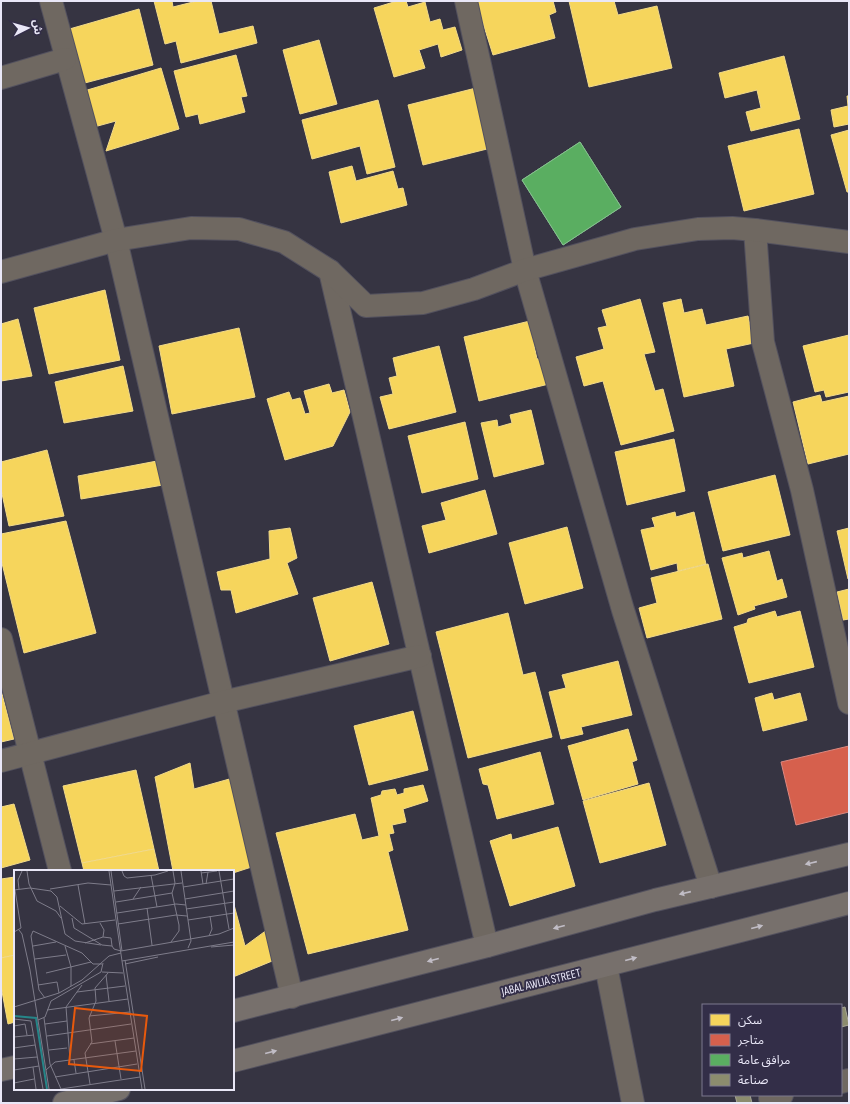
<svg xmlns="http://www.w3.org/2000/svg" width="850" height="1104" font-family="'Sofia Sans Condensed','Noto Sans Arabic',sans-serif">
	<rect width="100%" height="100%" fill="#363442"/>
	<g fill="#f6d55c" stroke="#f2da8a">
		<path d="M154 1H172L173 7 197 1H211L219 34 253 26 257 43 181 63 176 41 165 44Z"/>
		<path d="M397 1H406L408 7 425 2 430 22 440 19 443 30 455 27 462 50 441 57 438 44 419 50 425 68 394 77 374 8Z"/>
		<path d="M476 1H553L556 12 549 15 555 38 493 55Z"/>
		<path d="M569 1H614L618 15 657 6 672 68 589 87Z"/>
		<path d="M139 9 153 65 81 84 66 30Z"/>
		<path d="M319 40 337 104 300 114 283 50Z"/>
		<path d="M236 55 247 96 241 97 245 112 200 124 198 114 186 117 174 71Z"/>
		<path d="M784 56 800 119 751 131 746 112 761 108 757 90 725 98 719 73Z"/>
		<path d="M161 68 179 129 106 151 116 121 94 127 84 91Z"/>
		<path d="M480 87 495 147 423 165 408 105Z"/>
		<path d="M847 96H849V124L834 127 831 110 848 106Z"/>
		<path d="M378 100 395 167 367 174 360 146 312 159 302 120Z"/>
		<path d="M799 129 814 194 744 211 728 146Z"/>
		<path d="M849 130V192H847L831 135Z"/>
		<path d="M352 166 356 181 393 171 398 189 403 188 407 205 341 223 329 172Z"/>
		<path d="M105 290 120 360 49 374 34 308Z"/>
		<path d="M640 299 655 352 644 354 655 391 663 389 674 431 621 445 603 381 584 386 576 357 604 349 598 328 607 326 602 310Z"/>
		<path d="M681 299 684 313 702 309 706 325 748 316 754 343 726 349 734 386 684 397 663 303Z"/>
		<path d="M18 319 32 376 1 381V324Z"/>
		<path d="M534 320 539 344 534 345 537 359 542 358 549 384 479 401 464 337Z"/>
		<path d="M239 328 255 397 172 414 159 346Z"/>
		<path d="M849 335V392L826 397 824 390 815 392 803 346Z"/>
		<path d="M439 346 456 412 389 429 380 397 393 394 389 378 397 376 393 358Z"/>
		<path d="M123 366 133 411 64 423 55 382Z"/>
		<path d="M329 384 332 393 344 390 350 412 333 446 285 460 267 399 289 392 292 400 300 398 305 414 310 413 304 391Z"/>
		<path d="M820 395 822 402 849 396V454L808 464 793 402Z"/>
		<path d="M531 410 544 464 494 477 481 423 497 420 498 427 512 423 510 415Z"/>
		<path d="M465 422 478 479 422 493 408 436Z"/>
		<path d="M674 439 685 491 627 505 615 452Z"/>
		<path d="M47 450 64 516 9 526 1 489V462Z"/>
		<path d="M157 461 163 485 81 499 78 476Z"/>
		<path d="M775 475 790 535 723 551 708 492Z"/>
		<path d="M485 490 497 534 429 553 422 526 446 520 441 503Z"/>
		<path d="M675 512 676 517 694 512 706 564 678 571 677 563 651 570 641 530 655 527 652 518Z"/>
		<path d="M66 521 96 633 24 653 1 559V534Z"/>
		<path d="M567 527 583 588 525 604 509 543Z"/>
		<path d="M290 528 297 558 287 563 298 594 236 613 231 590H221L217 572 270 559 269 531Z"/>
		<path d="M849 528V578L848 579 837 531Z"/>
		<path d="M769 551 777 581 782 579 787 597 754 606 755 609 738 615 722 558 742 553 743 558Z"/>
		<path d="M708 564 722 619 647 638 639 608 657 603 651 578Z"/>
		<path d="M372 582 389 644 330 661 313 598Z"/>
		<path d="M849 589V619L843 620 837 592Z"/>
		<path d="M775 611 777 617 800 611 814 667 749 683 734 627 747 623 748 619Z"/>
		<path d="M508 613 523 675 535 672 552 737 468 758 436 632Z"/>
		<path d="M618 661 632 715 581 727 583 734 561 739 549 692 566 688 562 675Z"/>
		<path d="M1 690 14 739 1 742Z"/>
		<path d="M772 693 774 700 800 693 807 720 763 731 755 698Z"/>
		<path d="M413 711 428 770 369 785 354 726Z"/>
		<path d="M628 729 637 760 632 762 638 784 583 800 568 746Z"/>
		<path d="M540 752 554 804 497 819 488 785 483 784 479 769Z"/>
		<path d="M190 763 194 789 240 776 261 864 233 873V871H173L155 777Z"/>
		<path d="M136 770 154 849 82 863 63 786Z"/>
		<path d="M649 783 666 845 600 863 583 801Z"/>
		<path d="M423 785 428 801 403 809 406 822 392 825 394 833 389 834 393 850 388 852 408 930 308 954 276 833 355 814 362 840 379 836 371 798 381 795 382 791 395 789 397 795 404 793V789Z"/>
		<path d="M14 804 30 860 1 868V807Z"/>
		<path d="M558 827 575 886 510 906 490 841 511 834 512 840Z"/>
		<path d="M154 849 159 871H84L82 863Z"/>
		<path d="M15 877V955L1 958V879Z"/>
		<path d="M233 901 245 946 275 924 282 957 233 977Z"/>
		<path d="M15 955V1022L8 1024 1 986V958Z"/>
	</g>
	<path fill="#d6604d" stroke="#dc8880" d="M849 746V812L796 825 781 762Z"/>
	<g fill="#5aae61" stroke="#85bf8e">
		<path d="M580 142 621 207 563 245 522 180Z"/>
		<path d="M580 142 621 207 563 245 522 180Z"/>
	</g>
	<g fill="#8c8c6e" stroke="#a8a797">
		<path d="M845 1007 849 1025 841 1027V1008Z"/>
		<path d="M735 1095H750L752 1103H737Z"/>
	</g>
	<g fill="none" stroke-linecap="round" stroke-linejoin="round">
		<defs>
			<g id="minor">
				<path d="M51 1 116 240 292 997"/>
				<path d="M466 1 525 270 623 610 711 887"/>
				<path d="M1 78 65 59"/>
				<path d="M755 230 763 342 802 490 849 703"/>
				<path d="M330 271 487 946"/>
				<path d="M1 272 116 240 191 228 239 229 284 242 330 271 366 306 423 303 474 289 525 270 635 239 698 229 732 228 755 230 849 242"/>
				<path d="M1 639 60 871"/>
				<path d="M1 761 223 702 420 656"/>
				<path d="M606 966 633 1103"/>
				<path d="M841 1082 849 1080"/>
				<path d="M770 1098 782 1095"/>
			</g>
			<g id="highway">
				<path d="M233 1011 487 946 655 900 849 854"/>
				<path d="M233 1061 849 903"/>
				<path d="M1 1070 15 1067"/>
				<path d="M64 1103 119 1089"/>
			</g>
		</defs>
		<use href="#minor" stroke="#53515e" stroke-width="24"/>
		<use href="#highway" stroke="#53515e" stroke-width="24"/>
		<use href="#minor" stroke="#6f6861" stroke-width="22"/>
		<use href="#highway" stroke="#77706c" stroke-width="22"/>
	</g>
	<defs><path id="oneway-solid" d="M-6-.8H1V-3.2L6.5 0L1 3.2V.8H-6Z"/></defs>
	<g fill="#c1bdc6">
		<use href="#oneway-solid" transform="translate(811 863) rotate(167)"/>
		<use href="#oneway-solid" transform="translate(685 893) rotate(167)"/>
		<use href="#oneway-solid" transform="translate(559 927) rotate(165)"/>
		<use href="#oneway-solid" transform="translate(757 927) rotate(-15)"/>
		<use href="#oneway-solid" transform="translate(631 959) rotate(-15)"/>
		<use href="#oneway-solid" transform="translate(433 960) rotate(165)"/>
		<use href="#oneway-solid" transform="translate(397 1019) rotate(-15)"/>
		<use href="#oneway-solid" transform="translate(271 1052) rotate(-14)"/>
	</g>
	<g text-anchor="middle" stroke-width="4" stroke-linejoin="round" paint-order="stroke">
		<g font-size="12" fill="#e9e7f7" stroke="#332e48">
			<text transform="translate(541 982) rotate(-14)" y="4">JABAL AWLIA STREET</text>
		</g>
	</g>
	<g transform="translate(14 870)">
		<rect width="220" height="220" fill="#363442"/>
		<path fill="none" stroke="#268588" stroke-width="2" d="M0 146 22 148 33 219"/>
		<path fill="none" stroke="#7e7c8a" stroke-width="1" d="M13 1 15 14 23 31 42 41 47 48M95 1 108 91M97 1 108 81M108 1 110 6 113 8 141 5 154 1M167 1 177 71 174 78M187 1 189 14M205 1 215 59M187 3 203 1M137 5 143 37M192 14 194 2M64 15 71 54M169 17 220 9M5 19 4 10 8 1M36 19 74 13 97 15M0 20 16 18 37 21 43 27 51 64 61 71 87 75M100 21 168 13M158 23 161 13 159 1M119 29 127 17M171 29 220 21M102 32 158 23M46 36 68 54 101 50M133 38 138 75M172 39 220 32M103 43 162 34 172 35M58 48 60 58 88 75 98 76 100 79 107 81 205 64 220 58M174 50 220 43M86 53 90 60 89 67 97 68 98 76M104 54 162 45 173 46M5 60 8 64 16 100 35 219M0 62 7 58 1 20M195 66 198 59 196 46M157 72 165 61V55L158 23M71 73 89 67M19 76 42 72M51 76 57 97V116M197 77 220 75M21 89 52 85M111 90 131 219M111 94 144 87M88 102 109 103M32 103 77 92M92 105 95 131M24 115 43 112 45 123M63 122 111 116M31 128 25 120 17 66 19 61 68 83 79 94H88M0 137 45 123 68 110 95 86 107 83M33 140 114 129M75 146 116 142M30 148 36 194 47 219M0 149 17 151 29 219M24 150 31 147 37 131 87 102 89 93M31 154 53 151M0 156 11 154 13 165M33 166 117 154M0 167 20 165M101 171 107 209M76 174 120 168M0 178 21 175M35 180 53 178M0 189 23 187M56 190 52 137 68 115M60 190 62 203M19 197 22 219M0 200 25 196M32 200 41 192 122 181M41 207 123 194M0 213 20 209M76 214 71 183 78 172 75 148 82 131 81 118 94 103M47 219 126 207M128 219 108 91 220 72"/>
		<path fill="#e8590c" fill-opacity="0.15" stroke="#e8590c" stroke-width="2" d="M61 138 133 146 127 201 55 194Z"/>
		<rect width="220" height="220" fill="none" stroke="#e9e7f7" stroke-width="2"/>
	</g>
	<rect width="850" height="1104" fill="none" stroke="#e9e7f7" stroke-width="4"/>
	<rect x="702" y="1004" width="140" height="92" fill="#332e48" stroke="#7c788e"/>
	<rect x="710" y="1014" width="20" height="12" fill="#f6d55c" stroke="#7c788e"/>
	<text x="738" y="1024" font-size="12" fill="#e9e7f7">سكن</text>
	<rect x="710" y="1034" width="20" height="12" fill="#d6604d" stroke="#7c788e"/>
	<text x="738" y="1044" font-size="12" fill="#e9e7f7">متاجر</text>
	<rect x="710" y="1054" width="20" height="12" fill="#5aae61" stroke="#7c788e"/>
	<text x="738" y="1064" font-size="12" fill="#e9e7f7">مرافق عامة</text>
	<rect x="710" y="1074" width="20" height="12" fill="#8c8c6e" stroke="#7c788e"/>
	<text x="738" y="1084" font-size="12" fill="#e9e7f7">صناعة</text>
	<g transform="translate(28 28) rotate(84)" stroke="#332e48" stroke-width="3" paint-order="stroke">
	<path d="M0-3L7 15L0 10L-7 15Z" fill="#e9e7f7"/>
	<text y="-6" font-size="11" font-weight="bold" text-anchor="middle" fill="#e9e7f7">ش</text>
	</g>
</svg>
